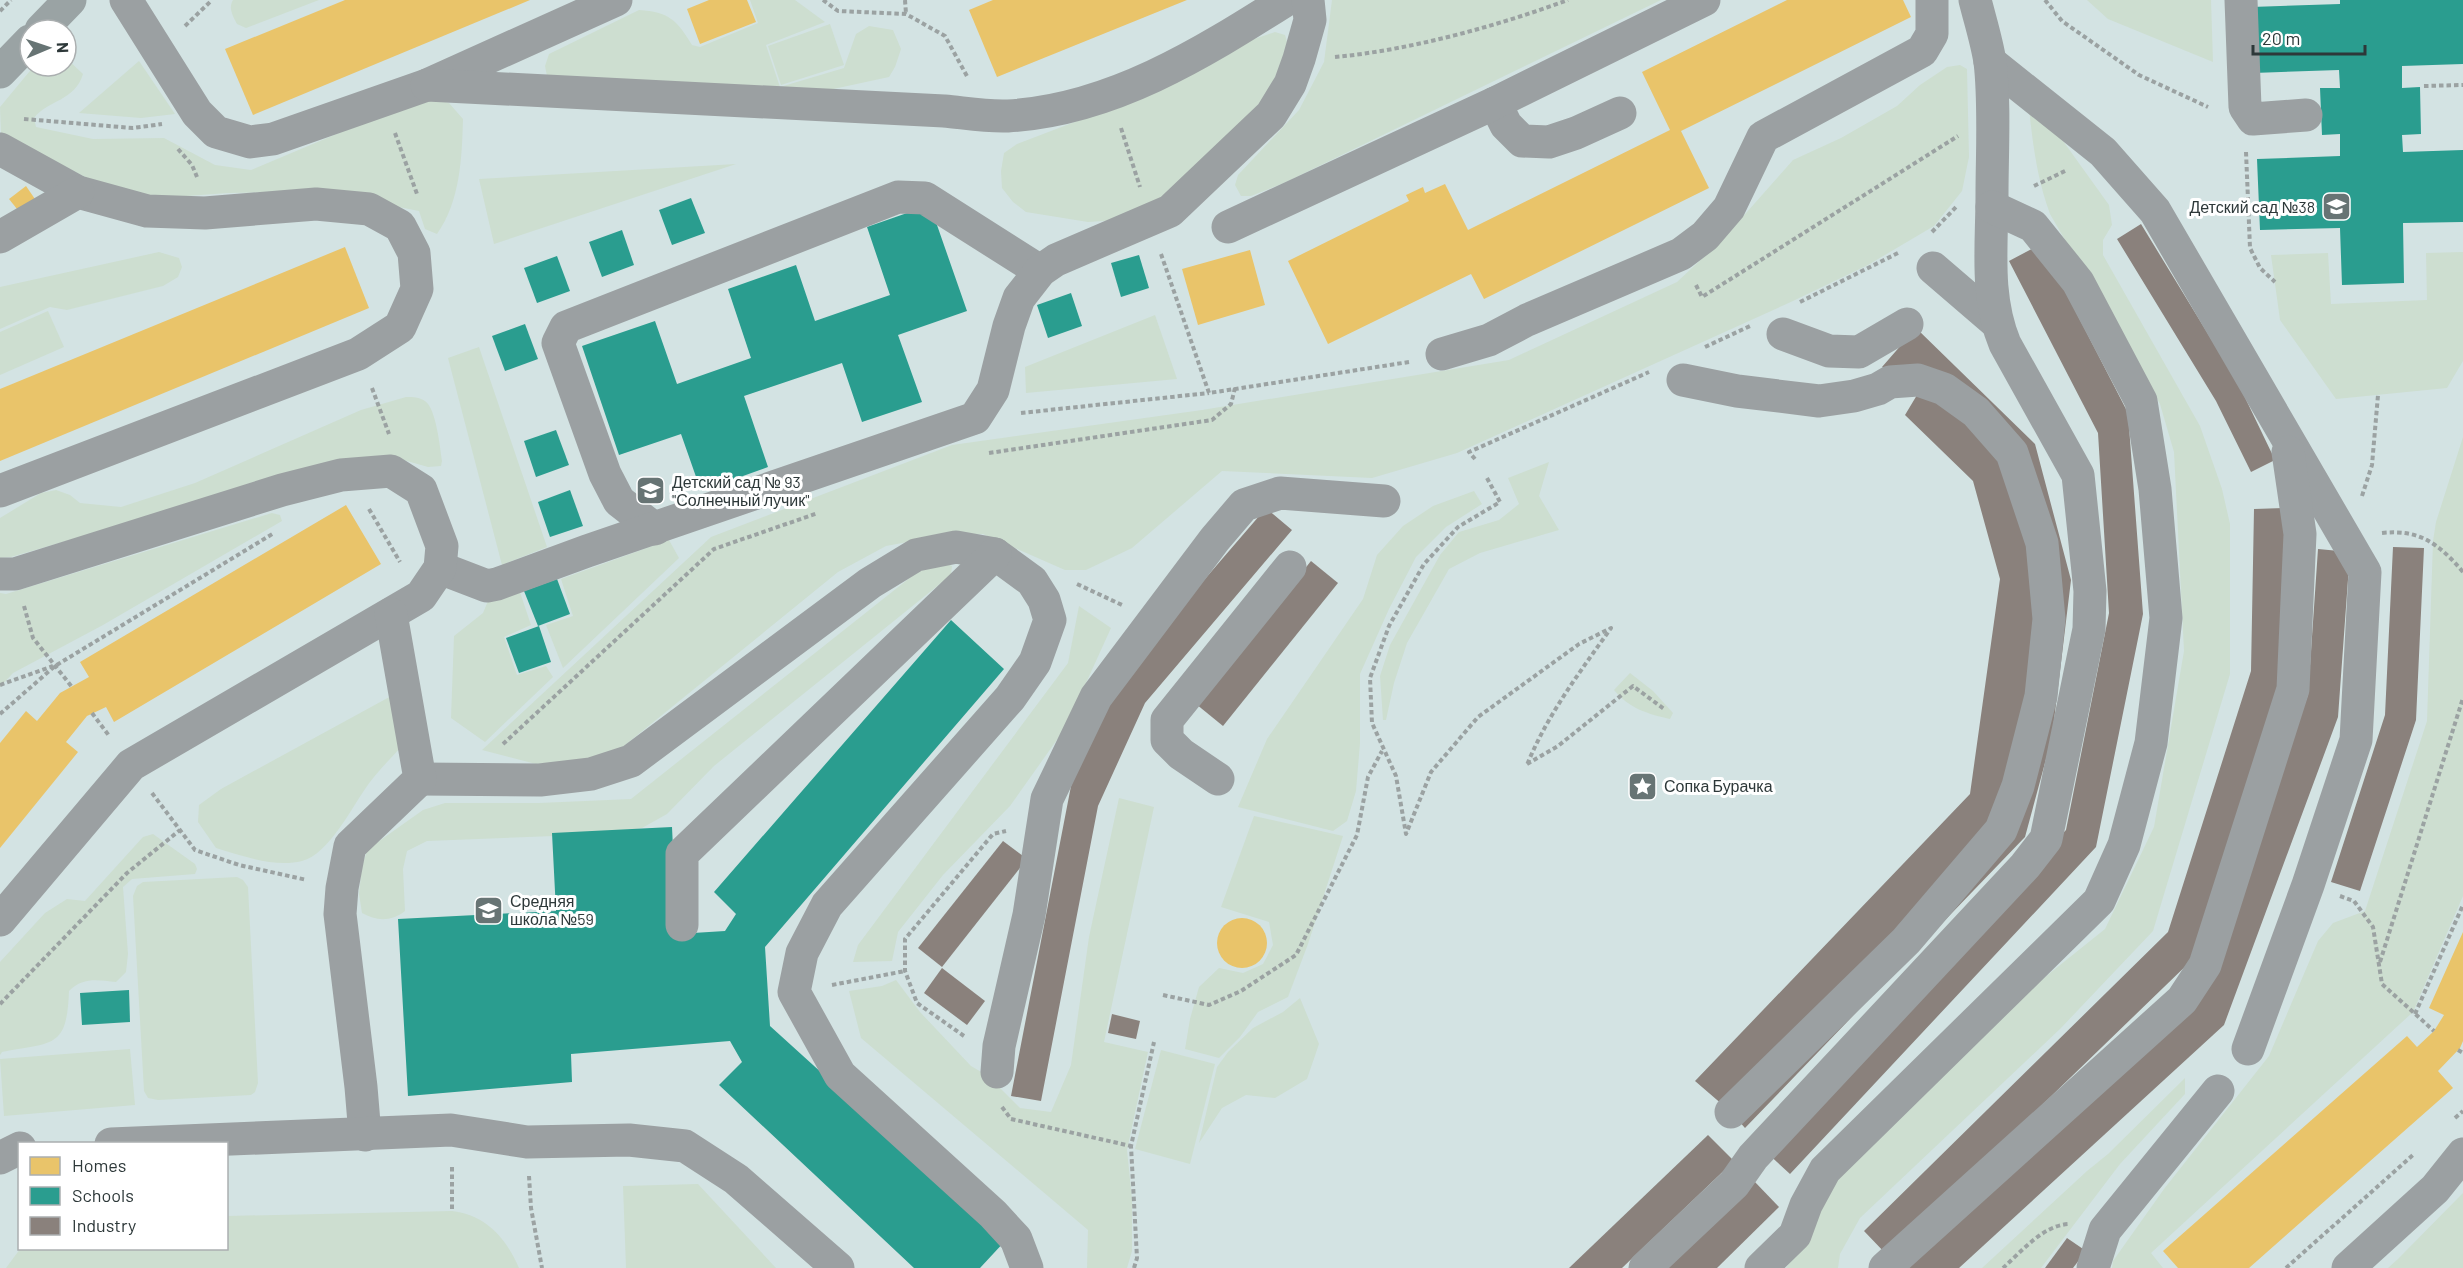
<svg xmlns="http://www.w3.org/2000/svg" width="2463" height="1268" font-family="Barlow,sans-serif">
	<rect width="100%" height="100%" fill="#d3e3e3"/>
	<g fill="#cdded0">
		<path d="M233 0H319L246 28 237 24C233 17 228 8 233 0Z"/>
		<path d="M750 0H795L825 22 766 45 780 87 844 68 856 34 869 26 893 30 901 49 895 67 889 77 801 96 547 76 545 66 549 54 639 10C669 12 677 20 692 45L700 47 758 23Z"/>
		<path d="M1332 0H1661L1284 183 1251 196H1241L1235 185 1238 175 1299 110 1324 62Z"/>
		<path d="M2087 0H2211L2213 62 2108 19Z"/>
		<path d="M830 24 844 65 781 85 768 46Z"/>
		<path d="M1275 32 1285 35 1289 48 1268 92 1239 132 1166 197 1119 220 1088 222 1026 212 1013 202 1002 188 1001 171 1004 153 1017 144 1140 97 1251 40Z"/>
		<path d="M66 58 83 74C75 101 48 100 34 118L36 127 93 139 164 138 215 165 251 170 377 117 437 99 449 103 463 119C462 158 460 202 437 234L425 229 419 211 318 191 228 193 160 198 112 191 1 133 0 107 34 66H66Z"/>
		<path d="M139 61 175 114 141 118 79 113Z"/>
		<path d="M1960 65 1967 69 1969 157 1962 191 1934 226 1868 265 1793 301 1457 453 1372 478 1222 471 1132 548 1086 570H1065L983 534 945 535 886 546 838 572 619 750 582 761 536 764 482 750 711 537 952 445 1202 410 1509 360 1677 282 1723 239 1793 160 1841 138 1897 106 1920 85 1947 67Z"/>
		<path d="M2030 95 2109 205 2112 225 2103 240V255L2200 426 2222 489 2230 524V674L2153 931 2061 1028 1860 1218 1840 1254 1838 1268H1786L1807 1238 1841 1169 2015 1001 2105 929 2154 827 2184 651 2174 452 2160 404 2050 214C2036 176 2032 138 2028 98Z"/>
		<path d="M736 164 494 244 479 179Z"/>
		<path d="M159 252 179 258 182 267 178 277 163 286 67 310 50 307 0 329V287Z"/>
		<path d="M2463 252V361L2447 388 2336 399 2280 320 2271 255 2328 253 2331 304 2427 300 2426 253Z"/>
		<path d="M48 311 64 347 0 375V332Z"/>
		<path d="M1155 315 1177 379 1026 393 1025 367Z"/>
		<path d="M479 347 547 547 502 565 448 358Z"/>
		<path d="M406 397C413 397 419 397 425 401 436 408 440 447 442 461L441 466 428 467 386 455 342 461 11 557 0 558V518L41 493 56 490 70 495 80 503 121 507 195 483 361 410Z"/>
		<path d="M2463 437V896L2413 1012 2151 1253 2163 1268H2112L2113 1261 2164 1189 2269 1056 2318 941 2333 923 2365 911 2427 721 2433 541 2436 522Z"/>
		<path d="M1549 462 1539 496 1559 530 1480 553 1449 569 1407 643 1394 683 1386 720H1383L1380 676 1390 645 1440 555 1459 532 1499 520 1519 504 1508 478Z"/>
		<path d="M1474 491 1482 504 1446 527 1416 557 1389 609 1360 674V743L1356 791 1347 821 1333 831 1238 807 1267 739 1363 599 1377 555 1403 526 1433 506Z"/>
		<path d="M272 513 280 515 282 521 103 625 13 673 0 687V593L6 594Z"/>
		<path d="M669 540 679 558 563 668 546 625 573 616 561 579Z"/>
		<path d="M945 563 952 566 951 575 714 766 667 814 642 828 607 834 427 841 407 851 403 869 405 911C391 922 376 921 362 913L359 894 362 865 368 849 423 810 445 803H539L631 799 926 565Z"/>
		<path d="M519 589 531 625 504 637 517 675 546 666 553 677 485 742 451 718 454 636 483 613 488 601Z"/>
		<path d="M1079 606 1111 628 1066 727 1010 806 943 875 898 932 892 961 853 962 858 945 1068 663Z"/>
		<path d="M1630 673 1653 691 1673 713 1670 719C1647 714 1629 708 1614 690Z"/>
		<path d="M393 695 401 747C391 758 380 769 370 782 354 803 329 855 302 861 275 868 243 856 216 848L198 822 199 805 221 789Z"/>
		<path d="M1119 798 1154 807 1104 1042 1148 1052 1127 1150 1132 1199V1251L1127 1268H1087L1088 1230 861 1038 849 991 882 986 896 980 920 1012 971 1066 988 1076 1020 1108 1051 1112 1071 1065 1089 937Z"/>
		<path d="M1254 816 1343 836 1308 944 1288 997 1258 1012 1240 1037 1219 1058 1185 1049 1190 1019 1199 987 1219 968 1243 973 1263 964 1273 945 1269 922 1221 907Z"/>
		<path d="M153 834 195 864 197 869 195 874 132 879 123 887 128 954 126 972 116 982C97 980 83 977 69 991 67 1049 53 1042 2 1052L0 1055V962L45 913 67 899 85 901 143 837Z"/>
		<path d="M237 877 243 880 248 887 258 1083 255 1092 251 1095 158 1100 148 1098 144 1091 133 896 137 886 143 882Z"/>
		<path d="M1300 998 1319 1044 1307 1079 1275 1098 1246 1095 1222 1108 1199 1143 1217 1067 1228 1052 1253 1028 1283 1012Z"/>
		<path d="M130 1049 135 1105 4 1116 0 1059Z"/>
		<path d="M1161 1050 1215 1064 1190 1164 1135 1149Z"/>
		<path d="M2185 1078V1094L2120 1164 2041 1268H1982L2087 1171 2108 1154Z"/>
		<path d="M698 1184 776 1268H626L623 1186Z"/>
		<path d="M2463 1193V1268H2388L2398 1259Z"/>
		<path d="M452 1211C486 1215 506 1238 519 1268H6L20 1249 226 1248 227 1216Z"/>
	</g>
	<g fill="#e9c46a">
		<path d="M345 0H530L253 115 225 49Z"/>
		<path d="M709 0H747L756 22 700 44 687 9Z"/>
		<path d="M993 0H1187L997 77 969 10Z"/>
		<path d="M1787 0H1903L1911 17 1681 131 1709 188 1484 299 1471 274 1328 344 1288 261 1409 201 1406 195 1423 187 1425 193 1445 184 1468 230 1670 130 1642 72Z"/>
		<path d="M26 186 37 202 21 214 9 199Z"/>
		<path d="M345 247 369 308 0 461V389Z"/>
		<path d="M1250 250 1265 305 1198 325 1182 269Z"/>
		<path d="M346 505 381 564 114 722 106 707 87 716 66 742 78 752 0 848V743L26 711 37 721 60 693 89 677 80 662Z"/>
		<circle cx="1242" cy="943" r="25"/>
		<path d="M2463 932V1041L2460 1048 2438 1071 2453 1088 2249 1268H2178L2163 1251 2407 1036 2417 1047 2434 1031 2444 1015 2429 1008Z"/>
	</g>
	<g fill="#2a9d8f">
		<path d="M2340 0H2463V64L2402 66V88L2420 87 2421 134 2402 135 2403 152 2463 150V222L2403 223 2404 283 2342 285 2340 228 2260 230 2257 159 2340 156V134L2322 135 2320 88H2340L2339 70 2253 73 2251 7 2340 4Z"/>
		<path d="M691 198 705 233 672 245 659 210Z"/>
		<path d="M930 205 967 311 898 335 922 402 862 422 842 363 744 396 768 467 701 491 681 434 619 455 582 346 655 321 677 384 751 358 728 289 796 265 815 321 890 295 867 227Z"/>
		<path d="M622 230 634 265 602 277 589 242Z"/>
		<path d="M1139 255 1149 288 1121 297 1111 263Z"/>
		<path d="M557 256 570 291 537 303 524 268Z"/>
		<path d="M1071 293 1082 326 1048 338 1037 305Z"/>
		<path d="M525 324 538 359 505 371 492 336Z"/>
		<path d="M556 430 569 465 536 477 524 441Z"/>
		<path d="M570 490 583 526 550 537 538 502Z"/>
		<path d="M557 579 570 614 538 626 524 591Z"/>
		<path d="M951 620 1004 669 765 947 770 1026 1006 1240 980 1268H914L719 1085 742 1062 730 1041 571 1054 572 1082 408 1096 398 919 556 911 552 833 672 827 677 934 725 931 736 914 714 892Z"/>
		<path d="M539 626 551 662 519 673 506 638Z"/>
		<path d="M129 990 130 1022 82 1025 80 993Z"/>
	</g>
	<g fill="#8a817c">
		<path d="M2141 224 2238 383 2275 460 2251 472 2216 401 2117 239Z"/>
		<path d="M2041 244 2128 413 2143 614 2096 847 1790 1174 1765 1151 2066 830 2109 613 2098 433 2009 261Z"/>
		<path d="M1916 328 2035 444 2071 580 2052 737 2025 837 1745 1128 1731 1112 1695 1081 1970 794 2000 579 1973 481 1905 415 1917 395 1882 367Z"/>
		<path d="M1266 508 1292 530 1145 703 1098 806 1041 1101 1011 1096 1071 786 1112 687Z"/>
		<path d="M2284 508V673L2194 958 1887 1255 1864 1231 2168 932 2251 671 2254 509Z"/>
		<path d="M2393 547 2424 548 2416 720 2360 891 2331 882 2385 715Z"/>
		<path d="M2318 549 2350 552 2338 717 2224 1025 1959 1268H1908L2193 1010 2308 695Z"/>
		<path d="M1311 561 1338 583 1223 726 1196 704Z"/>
		<path d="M1003 841 1027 859 942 967 918 948Z"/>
		<path d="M942 968 985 1001 967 1025 924 993Z"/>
		<path d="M1112 1014 1140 1021 1136 1039 1108 1033Z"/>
		<path d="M1708 1135 1734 1161 1622 1268H1569Z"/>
		<path d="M1754 1181 1779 1207 1717 1268H1666Z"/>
		<path d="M2067 1238 2086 1251 2073 1268H2045Z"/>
	</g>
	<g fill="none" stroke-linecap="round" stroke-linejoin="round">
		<g stroke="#9ba2a2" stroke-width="4" stroke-dasharray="4.5 3" stroke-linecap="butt">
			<path d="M823 0 838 11 906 14 945 36 968 78"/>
			<path d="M905 0 906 14"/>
			<path d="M2045 0 2062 21 2139 75 2208 107"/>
			<path d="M0 11 11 0"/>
			<path d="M185 26 212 0"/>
			<path d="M1335 57C1411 50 1497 26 1568 0"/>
			<path d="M2424 86 2463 85"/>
			<path d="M24 119 133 128 162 124"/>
			<path d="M1121 128 1140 187"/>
			<path d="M395 133 417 194"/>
			<path d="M178 149 192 165 197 177"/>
			<path d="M2246 152 2250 248 2260 268 2275 282"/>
			<path d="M2034 186 2067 170"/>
			<path d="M1932 232 1956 207"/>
			<path d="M1161 254 1209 393 1409 362"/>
			<path d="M1696 285 1702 297 1958 136"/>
			<path d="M1800 302 1900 252"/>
			<path d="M1705 347 1750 326"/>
			<path d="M372 388 389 434"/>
			<path d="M1021 413 1209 393"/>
			<path d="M989 453 1212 420 1231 404 1235 388"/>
			<path d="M1475 459 1469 452 1649 372"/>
			<path d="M1487 478 1500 502 1458 527 1424 564 1389 626 1370 678 1372 723 1396 776 1406 834 1431 772 1478 717 1579 644 1611 628C1580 672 1547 715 1527 765"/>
			<path d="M2362 496 2372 465 2378 395"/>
			<path d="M369 509 400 562"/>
			<path d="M2382 533C2420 529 2439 544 2463 572"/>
			<path d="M1077 584 1122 605"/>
			<path d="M24 606 33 638 72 687"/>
			<path d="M0 685 53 666"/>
			<path d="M92 713 110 737"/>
			<path d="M0 714 55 666 274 533"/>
			<path d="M503 744 714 549 818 513"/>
			<path d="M1527 764 1558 746 1633 686 1664 709"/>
			<path d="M152 793 195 850 239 865 307 880"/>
			<path d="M2340 896 2354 901 2373 927 2382 984 2434 1031"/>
			<path d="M2380 962 2463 698"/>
			<path d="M832 985 905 971"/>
			<path d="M1163 995 1209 1005 1241 991 1296 955 1357 835 1368 777 1382 751"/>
			<path d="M0 1004 127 873 180 830"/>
			<path d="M2415 1014 2463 905"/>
			<path d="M964 1036 917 1003 905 971V939L993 834 1006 831"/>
			<path d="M2458 1050 2463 1053"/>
			<path d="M1002 1107 1011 1119 1131 1146"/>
			<path d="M2455 1118 2463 1111"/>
			<path d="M452 1167V1211"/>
			<path d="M529 1176 531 1208 542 1268"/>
			<path d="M1134 1268 1137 1258 1131 1146 1154 1042"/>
			<path d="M2003 1268C2021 1252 2043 1225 2069 1224"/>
			<path d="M2286 1268 2413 1155"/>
		</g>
		<g stroke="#9ba0a2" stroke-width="33">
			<path d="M126 0 197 113 216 132 250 142 273 139 427 85 616 0"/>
			<path d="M2241 0 2245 107 2253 119 2306 115"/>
			<path d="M1990 62 2103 152 2155 211 2365 572 2356 740 2308 885 2248 1049"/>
			<path d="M427 85 944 111C965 113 987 117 1008 116 1111 110 1201 54 1286 0"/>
			<path d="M1495 103 1506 125 1522 141 1549 142 1576 133 1620 113"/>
			<path d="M0 149 78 192 147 211 205 213 316 204 369 209 400 226 414 253 417 289 400 327 358 354 0 491"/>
			<path d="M1228 227 1495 103 1704 0"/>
			<path d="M0 237 78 192"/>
			<path d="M1933 268 1997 323"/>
			<path d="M1783 334 1829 351 1859 352 1907 324"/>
			<path d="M1442 354 1489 340 1527 320 1681 254 1705 236 1729 208 1763 137 1922 51 1932 34V0"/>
			<path d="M1683 380 1737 391 1819 401 1854 396 1878 389 1890 382 1918 380 1944 389 1976 412 2012 453 2042 543 2049 619 2041 696 2018 786 2001 830 1906 941 1731 1112"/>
			<path d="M655 529 619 501 605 474 558 343 566 327 898 197 925 198 1040 271"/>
			<path d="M440 568 487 586 497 584 587 551 975 418 993 390 1009 326 1019 298 1040 271 1056 260 1170 211 1271 115 1290 84 1299 59 1310 20 1308 0"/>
			<path d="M0 574H15L282 490 341 475 391 471 421 490 442 546 440 568 421 596 131 765 0 920"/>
			<path d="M420 779 540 780 591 774 631 761 870 583 916 555 956 547 995 554 1032 581 1044 600 1050 620 1035 662 1010 698 827 905 802 953 794 992 840 1075 993 1214 1016 1239 1027 1268"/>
			<path d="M1218 779 1181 754 1167 740V720L1290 567"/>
			<path d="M682 925V854L995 554"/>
			<path d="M997 1072 999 1046 1029 915 1047 799 1096 697 1215 539 1244 505 1280 493 1384 501"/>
			<path d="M365 1135 361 1087 340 914 342 888 350 846 420 779 391 614"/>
			<path d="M111 1144 451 1130 527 1142 629 1140 685 1146 736 1179 838 1268"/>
			<path d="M0 1158 20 1148"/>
			<path d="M1645 1268 1734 1184 1753 1157 2025 866 2046 839 2089 629 2090 591 2078 475 2005 344C1985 296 1992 246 1992 195 1992 154 1995 103 1990 62 1987 42 1980 20 1975 0"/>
			<path d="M1761 1268 1795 1235 1806 1205 1825 1170 2099 901 2124 845 2151 743 2166 618 2155 489 2141 401 2078 282 2033 226 1992 207"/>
			<path d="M1885 1268 2182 1000 2205 965 2293 689 2300 534 2288 452"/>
			<path d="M2093 1268 2105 1230 2218 1091"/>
			<path d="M2348 1268 2435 1189 2463 1154"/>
		</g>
		<g stroke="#9aa3a4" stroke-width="33">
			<path d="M41 30 70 0"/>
			<path d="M0 72 30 41"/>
		</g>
	</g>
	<defs>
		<symbol id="school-square" viewBox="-11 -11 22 22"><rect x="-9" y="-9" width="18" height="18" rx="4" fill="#677474" stroke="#fff"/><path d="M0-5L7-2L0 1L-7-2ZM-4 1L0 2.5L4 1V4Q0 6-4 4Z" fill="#fff"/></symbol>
		<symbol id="sight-square" viewBox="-11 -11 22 22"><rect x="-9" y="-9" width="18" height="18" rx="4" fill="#677474" stroke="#fff"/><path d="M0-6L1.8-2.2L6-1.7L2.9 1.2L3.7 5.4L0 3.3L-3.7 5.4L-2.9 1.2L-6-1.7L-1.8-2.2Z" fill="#fff"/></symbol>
	</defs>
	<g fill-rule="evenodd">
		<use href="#school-square" x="2320" y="190" width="33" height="33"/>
		<use href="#school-square" x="634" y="474" width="33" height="33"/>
		<use href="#sight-square" x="1626" y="770" width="33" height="33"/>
		<use href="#school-square" x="472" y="894" width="33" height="33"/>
	</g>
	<g text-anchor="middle" stroke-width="6" stroke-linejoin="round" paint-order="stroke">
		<g font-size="16" fill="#2d3839" stroke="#fff" text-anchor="start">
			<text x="2315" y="213" text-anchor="end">Детский сад №38</text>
			<text x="672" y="488">Детский сад № 93<tspan x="672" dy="18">"Солнечный лучик"</tspan></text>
			<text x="1664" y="792">Сопка Бурачка</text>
			<text x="510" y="907">Средняя<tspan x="510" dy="18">школа №59</tspan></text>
		</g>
	</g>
	<rect x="18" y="1142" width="210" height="108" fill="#ffffff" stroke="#abafb0" stroke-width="1.5"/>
	<rect x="30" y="1157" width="30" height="18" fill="#e9c46a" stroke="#abafb0" stroke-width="1.5"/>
	<text x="72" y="1172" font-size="18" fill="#2d3839">Homes</text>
	<rect x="30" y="1187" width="30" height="18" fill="#2a9d8f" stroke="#abafb0" stroke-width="1.5"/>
	<text x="72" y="1202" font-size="18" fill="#2d3839">Schools</text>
	<rect x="30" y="1217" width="30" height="18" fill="#8a817c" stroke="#abafb0" stroke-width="1.5"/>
	<text x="72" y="1232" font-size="18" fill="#2d3839">Industry</text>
	<g transform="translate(48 48) rotate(88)"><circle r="28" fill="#ffffff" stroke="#abafb0" stroke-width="1.5"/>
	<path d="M0-4.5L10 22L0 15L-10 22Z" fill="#677474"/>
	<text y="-9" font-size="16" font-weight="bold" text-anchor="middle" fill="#2d3839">N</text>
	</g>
	<path d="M2253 45v9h112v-9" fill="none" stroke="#2d3839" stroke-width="3"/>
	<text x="2262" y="45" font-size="18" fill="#2d3839" stroke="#ffffff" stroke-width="4.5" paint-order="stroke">20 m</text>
</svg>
